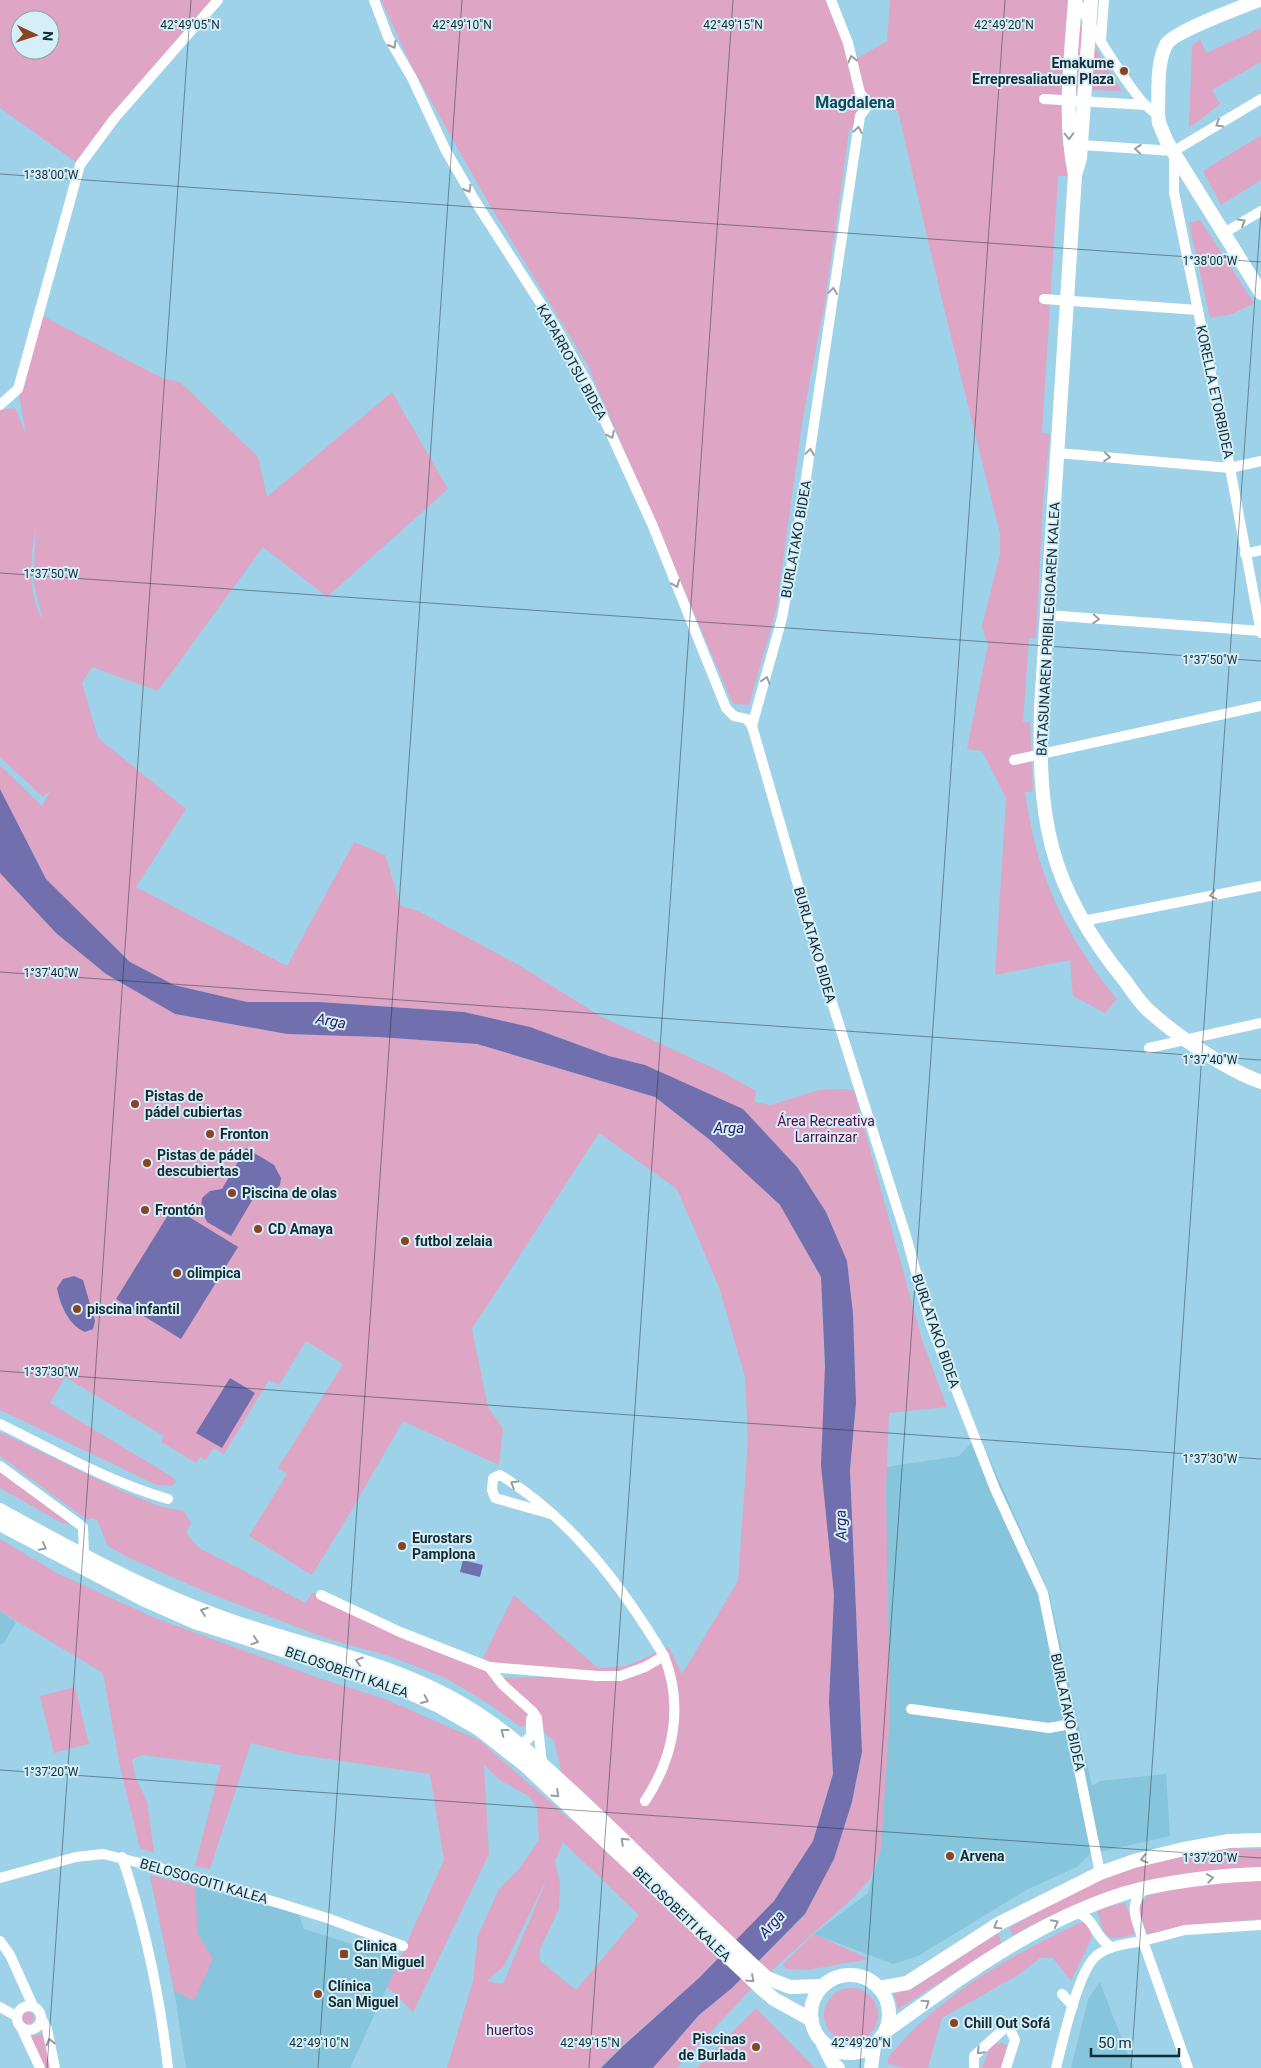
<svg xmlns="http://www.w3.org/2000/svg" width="1261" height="2068" font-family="Roboto,sans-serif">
	<rect width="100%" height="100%" fill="#9dd2e8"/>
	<g fill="#87c5dc">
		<path d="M979 1435 1049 1593 1092 1786 1100 1781 1166 1774 1170 1836 1090 1854 1077 1867 1028 1889 918 1956 893 1964 814 1934 868 1893 881 1848 886 1467 959 1456Z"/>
		<path d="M0 1611 16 1622 4 1643 0 1645Z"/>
		<path d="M150 1875 299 1914 304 1929 400 1959 350 2068H186L174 1990Z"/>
		<path d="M1100 1982 1112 2014 1134 2068H1071L1088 1999Z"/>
	</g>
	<g fill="#dfa5c5" fill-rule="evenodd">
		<path d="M0 0H218L80 165 0 108ZM20 20H50V50H20Z"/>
		<path d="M381 0H830L854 60 887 41 890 0H1070L1062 137 1068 176H1058L1042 433 1050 434 1043 501 1036 638H1029L1023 722H1030L1033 792H1025C1037 876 1064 934 1117 999L1105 1013 1073 996 1070 960 995 975 1006 798 982 751 967 749 988 644 982 627 1000 554V534L940 292 898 111C866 107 868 105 849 131L825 302 803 417 776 611 749 705 733 704 587 364 488 202 413 69Z"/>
		<path d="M1078 22 1085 32 1082 90 1073 89Z"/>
		<path d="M1261 28V62L1212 90 1220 104 1189 128 1192 46 1200 39 1206 53Z"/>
		<path d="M1093 45 1122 91 1090 90Z"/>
		<path d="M1261 135V180L1221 205 1203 171Z"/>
		<path d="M1200 220 1254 303 1232 314 1210 318 1189 223Z"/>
		<path d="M39 314 162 378 180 382 258 457 267 497 392 392 448 489 327 597 263 547 158 691 92 667 82 683 98 738 186 809 136 887 287 966 354 842 385 855 401 906 418 911 517 964 600 1016 722 1072 756 1091 754 1102 771 1105 819 1090 845 1089 854 1091 922 1340 947 1407 889 1413 886 1491 890 1715 881 1848 870 1879 852 1899 751 1989 677 2068H653L699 2015 732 1988 805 1914 852 1802 862 1752 850 1470 856 1403 853 1313 847 1261 826 1212 797 1167 743 1109 645 1065 609 1056 530 1027 464 1012 319 1002H247L174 985 130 962 46 879 0 789V765L42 806 51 790 43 797 0 757V410L15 408 26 434 18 389ZM36 528 33 580 43 620C27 594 30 557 36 528Z"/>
		<path d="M0 873 56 933 106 974 175 1014 287 1034 378 1037 477 1044 655 1097 710 1140 780 1205 821 1277 834 1595 829 1702 833 1774 813 1841 774 1901 699 1978 623 2045 601 2068H447L473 1981 478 1935 499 1889 519 1869 539 1840 537 1808 529 1796 501 1781 484 1765 489 1854 413 2012 387 1987 444 1860 430 1774 294 1754 251 1743 210 1869 195 1866 221 1765 142 1755 132 1760 136 1779 147 1801 154 1853 140 1848 120 1767 103 1673 0 1611V1539L57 1573 155 1618 319 1678 385 1699 479 1740 573 1822 554 1741 533 1723 521 1727 489 1704 446 1678 386 1655 328 1639 206 1592 125 1556 108 1546 97 1520 92 1518 87 1520 0 1456V1432L124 1492 159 1506 184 1511 191 1523 186 1533 199 1548 306 1603 312 1593 321 1595 480 1664 514 1595 598 1668 626 1666 669 1647 682 1674 738 1581 748 1440 745 1377 719 1287 677 1189 599 1133 472 1329 488 1407 503 1429 499 1465 403 1421 350 1513 312 1575 249 1536 287 1474 278 1468 343 1364 306 1341 279 1385 269 1380 224 1454 213 1448 206 1460 200 1457 196 1463 161 1442 164 1436 65 1377 50 1403 174 1478 176 1481 172 1486 157 1485 0 1410ZM490 1667 589 1676 498 1678ZM563 1842 639 1915 576 1990 540 1961V1949L559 1909 560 1884 555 1861ZM549 1874 503 1984 487 1981 504 1966Z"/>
		<path d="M0 1472 71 1524 62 1523 0 1488Z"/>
		<path d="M75 1687 89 1744 54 1753 40 1696Z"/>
		<path d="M1230 1848 1261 1849V1868C1170 1869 1092 1891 1013 1935L1009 1928C1051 1905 1094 1879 1140 1866 1170 1857 1200 1853 1230 1848Z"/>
		<path d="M150 1875 195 1886 198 1934 213 1959 194 2001 174 1990Z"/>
		<path d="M1242 1881H1261V1919L1214 1923 1147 1934 1138 1909 1148 1895 1193 1886Z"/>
		<path d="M1125 1903 1137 1933 1120 1938H1110L1103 1931 1097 1909Z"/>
		<path d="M1082 1922 1091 1926V1939L1071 1981 1053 1958H1040L1018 1975 942 2018 928 2068H904L888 2064V2058C936 1997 1011 1955 1082 1922Z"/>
		<path d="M998 1933 1002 1943 898 2009 894 1993 910 1990Z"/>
		<path d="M814 1934 869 1959 808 1970 786 1969 783 1964Z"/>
		<circle cx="851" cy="2015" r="27"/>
		<path d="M756 2008 815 2068H697Z"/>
		<circle cx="28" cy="2018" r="6"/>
		<path d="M42 2033 48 2049 50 2068H44L30 2037Z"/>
		<path d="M1002 2043 1007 2046 1001 2068H982L991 2045Z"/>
	</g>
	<g fill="#716fad">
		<path d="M0 789 46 879 130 962 174 985 247 1002H319L464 1012 530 1027 609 1056 645 1065 743 1109 797 1167 826 1212 847 1261 853 1313 856 1403 850 1470 862 1752 852 1802 834 1859 805 1914 732 1988 699 2015 653 2068H601L623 2046 699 1978 774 1901 813 1841 833 1774 829 1702 834 1595 821 1465 825 1366 821 1277 780 1205 710 1140 655 1097 477 1044 378 1037 287 1034 175 1014 106 974 56 933 0 873Z"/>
		<path d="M246 1148 274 1165 281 1178 280 1185 271 1194 257 1192 231 1236 207 1222 201 1209 202 1198 210 1191 222 1189Z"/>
		<path d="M173 1207 238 1247 181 1339 116 1299Z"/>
		<path d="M74 1276 83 1280 95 1321 93 1329 85 1332C68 1325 60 1304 57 1288L63 1279Z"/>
		<path d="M230 1378 255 1393 222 1448 196 1433Z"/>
		<path d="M463 1560 483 1565 480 1577 460 1572Z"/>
	</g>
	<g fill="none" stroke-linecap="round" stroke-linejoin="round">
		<g stroke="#fff" stroke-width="10">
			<path d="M374 0 388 37 412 78 446 151 477 204 555 326 589 386 652 524 726 708 734 716 747 719 752 726"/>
			<path d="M831 0 848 43 860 93 869 104 860 116 800 518 782 618 752 726 830 996 906 1236 930 1323 995 1489 1043 1593 1100 1873"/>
			<path d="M1076 0C1088 20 1140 111 1158 114"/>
			<path d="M1101 40 1104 0"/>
			<path d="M1044 99 1146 105"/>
			<path d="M1081 145 1174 151"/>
			<path d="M1174 151 1261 99"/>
			<path d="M1174 152V192L1230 468 1261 633"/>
			<path d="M1224 233 1261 211"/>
			<path d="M1044 299 1198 310"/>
			<path d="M0 405 18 389 80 165 114 119 218 0"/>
			<path d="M1058 453 1230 468 1261 461"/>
			<path d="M1245 554 1261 550"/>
			<path d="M1047 615 1261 631"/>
			<path d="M1014 760 1261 706"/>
			<path d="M1083 921 1261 886"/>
			<path d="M1149 1048 1261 1023"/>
			<path d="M0 1424C53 1450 111 1483 168 1499"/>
			<path d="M0 1466 83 1527 84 1555"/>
			<path d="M321 1595 400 1632 489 1667 597 1676H620L645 1667 664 1656C622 1586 570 1517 500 1475L493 1478 492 1490 495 1498 551 1514"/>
			<path d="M489 1667 502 1684 533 1712 537 1718 542 1764"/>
			<path d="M911 1709 1049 1728 1071 1724"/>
			<path d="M521 1745 531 1736V1719"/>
			<path d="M645 1801C674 1757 684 1706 664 1656"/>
			<path d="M122 1857C145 1925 160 1997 168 2068"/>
			<path d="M0 1878 76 1857 103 1854 181 1873 327 1918 403 1946"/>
			<path d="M1144 1889C1127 1907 1137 1919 1143 1941L1185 1930 1261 1925"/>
			<path d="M1075 1912C1097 1919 1092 1935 1111 1947"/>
			<path d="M0 1941 10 1955 33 2006"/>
			<path d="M1062 1994 1073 2006"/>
			<circle cx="29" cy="2018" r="12"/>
			<path d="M0 2007 16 2016"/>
			<path d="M41 2018 47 2029 55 2068"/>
			<path d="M21 2027 40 2068"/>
			<path d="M974 2068V2056L1008 2025 1015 2040 1006 2068"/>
			<path d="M1056 2068C1062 2044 1078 1971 1096 1956 1109 1945 1127 1944 1143 1941L1188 2068"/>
		</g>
		<g stroke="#fff" stroke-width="14">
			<path d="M1075 0C1071 59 1063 117 1075 175L1041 708C1040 755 1040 801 1052 847 1065 897 1093 942 1126 982 1132 991 1139 1001 1147 1009 1175 1035 1225 1069 1261 1082"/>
			<path d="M1259 0C1242 7 1172 32 1166 45 1156 64 1159 93 1158 114L1159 123 1167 142 1261 293"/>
			<path d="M1076 172 1080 158 1091 0"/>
			<path d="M0 1510C72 1550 145 1590 223 1618 303 1647 390 1661 464 1705 508 1731 544 1766 581 1800 644 1859 704 1921 767 1978L790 1987 821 1986"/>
			<path d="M0 1524 143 1599 195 1622 395 1686 437 1705 479 1729 525 1765 762 1989 774 1999 812 2020"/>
			<circle cx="850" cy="2014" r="39"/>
			<path d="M879 1988 907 1983 1000 1923 1100 1873 1134 1861 1184 1849 1229 1841 1261 1840"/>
			<path d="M886 2031C960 1977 1038 1920 1126 1893 1164 1882 1221 1875 1261 1874"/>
			<path d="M823 2044 832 2062 838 2068"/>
			<path d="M871 2068 874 2046"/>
		</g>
	</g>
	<defs><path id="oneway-chevron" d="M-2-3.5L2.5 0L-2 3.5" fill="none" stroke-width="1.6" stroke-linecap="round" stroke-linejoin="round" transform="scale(1.25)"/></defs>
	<g stroke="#96a0a3">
		<use href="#oneway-chevron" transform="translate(393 45) rotate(60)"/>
		<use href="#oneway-chevron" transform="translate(852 59) rotate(-104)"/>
		<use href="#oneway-chevron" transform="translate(1219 124) rotate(149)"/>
		<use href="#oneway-chevron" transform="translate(858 130) rotate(-81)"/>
		<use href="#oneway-chevron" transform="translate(1069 136) rotate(89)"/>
		<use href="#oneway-chevron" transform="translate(1138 149) rotate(-176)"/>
		<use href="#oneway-chevron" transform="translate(468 189) rotate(60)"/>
		<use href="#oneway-chevron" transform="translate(1242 222) rotate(-31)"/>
		<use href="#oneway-chevron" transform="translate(833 291) rotate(-82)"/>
		<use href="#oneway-chevron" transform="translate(611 435) rotate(65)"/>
		<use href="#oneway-chevron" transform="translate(810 452) rotate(-82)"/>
		<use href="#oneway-chevron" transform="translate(1107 457) rotate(5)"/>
		<use href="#oneway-chevron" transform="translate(676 584) rotate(68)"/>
		<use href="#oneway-chevron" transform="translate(1096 619) rotate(4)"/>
		<use href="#oneway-chevron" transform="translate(766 680) rotate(-73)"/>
		<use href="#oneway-chevron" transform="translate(1213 895) rotate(169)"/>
		<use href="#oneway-chevron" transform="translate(514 1484) rotate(-148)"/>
		<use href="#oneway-chevron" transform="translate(43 1547) rotate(28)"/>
		<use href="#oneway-chevron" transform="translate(204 1611) rotate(-160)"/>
		<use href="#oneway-chevron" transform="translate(255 1641) rotate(18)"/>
		<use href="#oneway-chevron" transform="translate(359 1661) rotate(-163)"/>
		<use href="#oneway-chevron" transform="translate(425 1700) rotate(24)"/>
		<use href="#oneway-chevron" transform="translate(504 1732) rotate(-143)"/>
		<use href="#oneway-chevron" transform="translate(556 1794) rotate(43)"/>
		<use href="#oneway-chevron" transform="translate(624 1841) rotate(-136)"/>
		<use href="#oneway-chevron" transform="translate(1144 1859) rotate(166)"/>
		<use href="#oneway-chevron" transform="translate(1210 1878) rotate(-9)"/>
		<use href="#oneway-chevron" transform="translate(1055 1923) rotate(-27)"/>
		<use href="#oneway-chevron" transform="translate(997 1926) rotate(149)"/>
		<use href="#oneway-chevron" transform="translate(751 1979) rotate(43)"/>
		<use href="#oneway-chevron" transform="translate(926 2003) rotate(-34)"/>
		<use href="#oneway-chevron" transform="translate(50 2042) rotate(-104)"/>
		<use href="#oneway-chevron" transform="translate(980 2051) rotate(135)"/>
	</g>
	<path fill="none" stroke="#152b33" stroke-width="1" stroke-opacity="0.45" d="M0 174 1261 262M0 573 1261 661M0 972 1261 1060M0 1371 1261 1459M0 1770 1261 1858M47 2068 191 0M318 2068 462 0M589 2068 733 0M860 2068 1005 0M1131 2068 1261 211"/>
	<g fill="#8b4422" stroke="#d5eff9" stroke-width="2">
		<circle cx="1124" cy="71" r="5"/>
		<circle cx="135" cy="1104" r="5"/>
		<circle cx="210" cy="1134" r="5"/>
		<circle cx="147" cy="1163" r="5"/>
		<circle cx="232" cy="1193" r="5"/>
		<circle cx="145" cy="1210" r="5"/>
		<circle cx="258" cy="1229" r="5"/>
		<circle cx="405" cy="1241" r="5"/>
		<circle cx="177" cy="1273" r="5"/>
		<circle cx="77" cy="1309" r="5"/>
		<circle cx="402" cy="1546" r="5"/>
		<circle cx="950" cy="1856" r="5"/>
		<rect x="339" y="1949" width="10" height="10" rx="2.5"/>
		<circle cx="318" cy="1994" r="5"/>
		<circle cx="954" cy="2023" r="5"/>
		<circle cx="756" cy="2047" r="5"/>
	</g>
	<g text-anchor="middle" stroke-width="4" stroke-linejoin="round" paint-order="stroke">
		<g font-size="14" font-weight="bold" fill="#152b33" stroke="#d5eff9" text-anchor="start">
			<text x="1114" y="68" text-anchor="end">Emakume<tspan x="1114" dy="16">Errepresaliatuen Plaza</tspan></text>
			<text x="145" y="1101">Pistas de<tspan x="145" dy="16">pádel cubiertas</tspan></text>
			<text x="220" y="1139">Fronton</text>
			<text x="157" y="1160">Pistas de pádel<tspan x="157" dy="16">descubiertas</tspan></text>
			<text x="242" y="1198">Piscina de olas</text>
			<text x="155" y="1215">Frontón</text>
			<text x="268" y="1234">CD Amaya</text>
			<text x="415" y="1246">futbol zelaia</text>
			<text x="187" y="1278">olimpica</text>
			<text x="87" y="1314">piscina infantil</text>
			<text x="412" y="1543">Eurostars<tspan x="412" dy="16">Pamplona</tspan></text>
			<text x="960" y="1861">Arvena</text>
			<text x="354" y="1951">Clinica<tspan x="354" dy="16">San Miguel</tspan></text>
			<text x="328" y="1991">Clínica<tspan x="328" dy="16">San Miguel</tspan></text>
			<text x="964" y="2028">Chill Out Sofá</text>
			<text x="746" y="2044" text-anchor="end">Piscinas<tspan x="746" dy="16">de Burlada</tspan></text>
		</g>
		<g font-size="14" fill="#152b33" stroke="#d5eff9">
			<text transform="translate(572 362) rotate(61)" y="5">KAPARROTSU BIDEA</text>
			<text transform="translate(1215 392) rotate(78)" y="5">KORELLA ETORBIDEA</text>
			<text transform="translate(796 539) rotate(-80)" y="5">BURLATAKO BIDEA</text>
			<text transform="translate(1048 629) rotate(-87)" y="5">BATASUNAREN PRIBILEGIOAREN KALEA</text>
			<text transform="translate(815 945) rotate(74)" y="5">BURLATAKO BIDEA</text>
			<text transform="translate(936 1331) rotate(71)" y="5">BURLATAKO BIDEA</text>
			<text transform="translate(347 1672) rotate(19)" y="5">BELOSOBEITI KALEA</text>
			<text transform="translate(1068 1712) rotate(78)" y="5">BURLATAKO BIDEA</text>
			<text transform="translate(204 1881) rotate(16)" y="5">BELOSOGOITI KALEA</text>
			<text transform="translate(682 1914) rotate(44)" y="5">BELOSOBEITI KALEA</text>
		</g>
		<g font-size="14" fill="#5a0b41" stroke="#d5eff9">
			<text x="826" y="1126">Área Recreativa<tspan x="826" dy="16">Larrainzar</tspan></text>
			<text x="510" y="2035">huertos</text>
		</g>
		<g font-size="15" font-style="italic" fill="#291b65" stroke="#d5eff9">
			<text transform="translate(331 1021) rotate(10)" y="5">Arga</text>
			<text x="729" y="1133">Arga</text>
			<text transform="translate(841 1525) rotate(-92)" y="5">Arga</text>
			<text transform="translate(772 1924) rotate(-48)" y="5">Arga</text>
		</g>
		<g font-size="16" font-weight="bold" fill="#114759" stroke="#d5eff9">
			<text x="855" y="108">Magdalena</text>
		</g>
	</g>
	<g font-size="12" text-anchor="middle" fill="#152b33" stroke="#d5eff9" stroke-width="4" stroke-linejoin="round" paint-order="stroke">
		<text x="190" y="29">42°49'05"N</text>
		<text x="462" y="29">42°49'10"N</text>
		<text x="733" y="29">42°49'15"N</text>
		<text x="1004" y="29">42°49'20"N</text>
		<text x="51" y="179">1°38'00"W</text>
		<text x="1210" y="265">1°38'00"W</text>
		<text x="51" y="578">1°37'50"W</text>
		<text x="1210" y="664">1°37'50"W</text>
		<text x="51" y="977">1°37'40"W</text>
		<text x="1210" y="1064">1°37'40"W</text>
		<text x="51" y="1376">1°37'30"W</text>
		<text x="1210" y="1463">1°37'30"W</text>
		<text x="51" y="1776">1°37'20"W</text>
		<text x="1210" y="1862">1°37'20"W</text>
		<text x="319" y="2047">42°49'10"N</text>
		<text x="590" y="2047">42°49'15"N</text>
		<text x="861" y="2047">42°49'20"N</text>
	</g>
	<g transform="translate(35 35) rotate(94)"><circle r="24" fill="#d5eff9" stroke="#88a1aa"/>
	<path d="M0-4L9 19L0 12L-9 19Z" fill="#8b4422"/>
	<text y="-8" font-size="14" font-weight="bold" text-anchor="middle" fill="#152b33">N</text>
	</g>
	<path d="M1091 2048v8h88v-8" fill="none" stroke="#152b33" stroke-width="2.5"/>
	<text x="1098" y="2048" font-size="15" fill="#152b33" stroke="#d5eff9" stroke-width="4" paint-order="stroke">50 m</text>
</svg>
